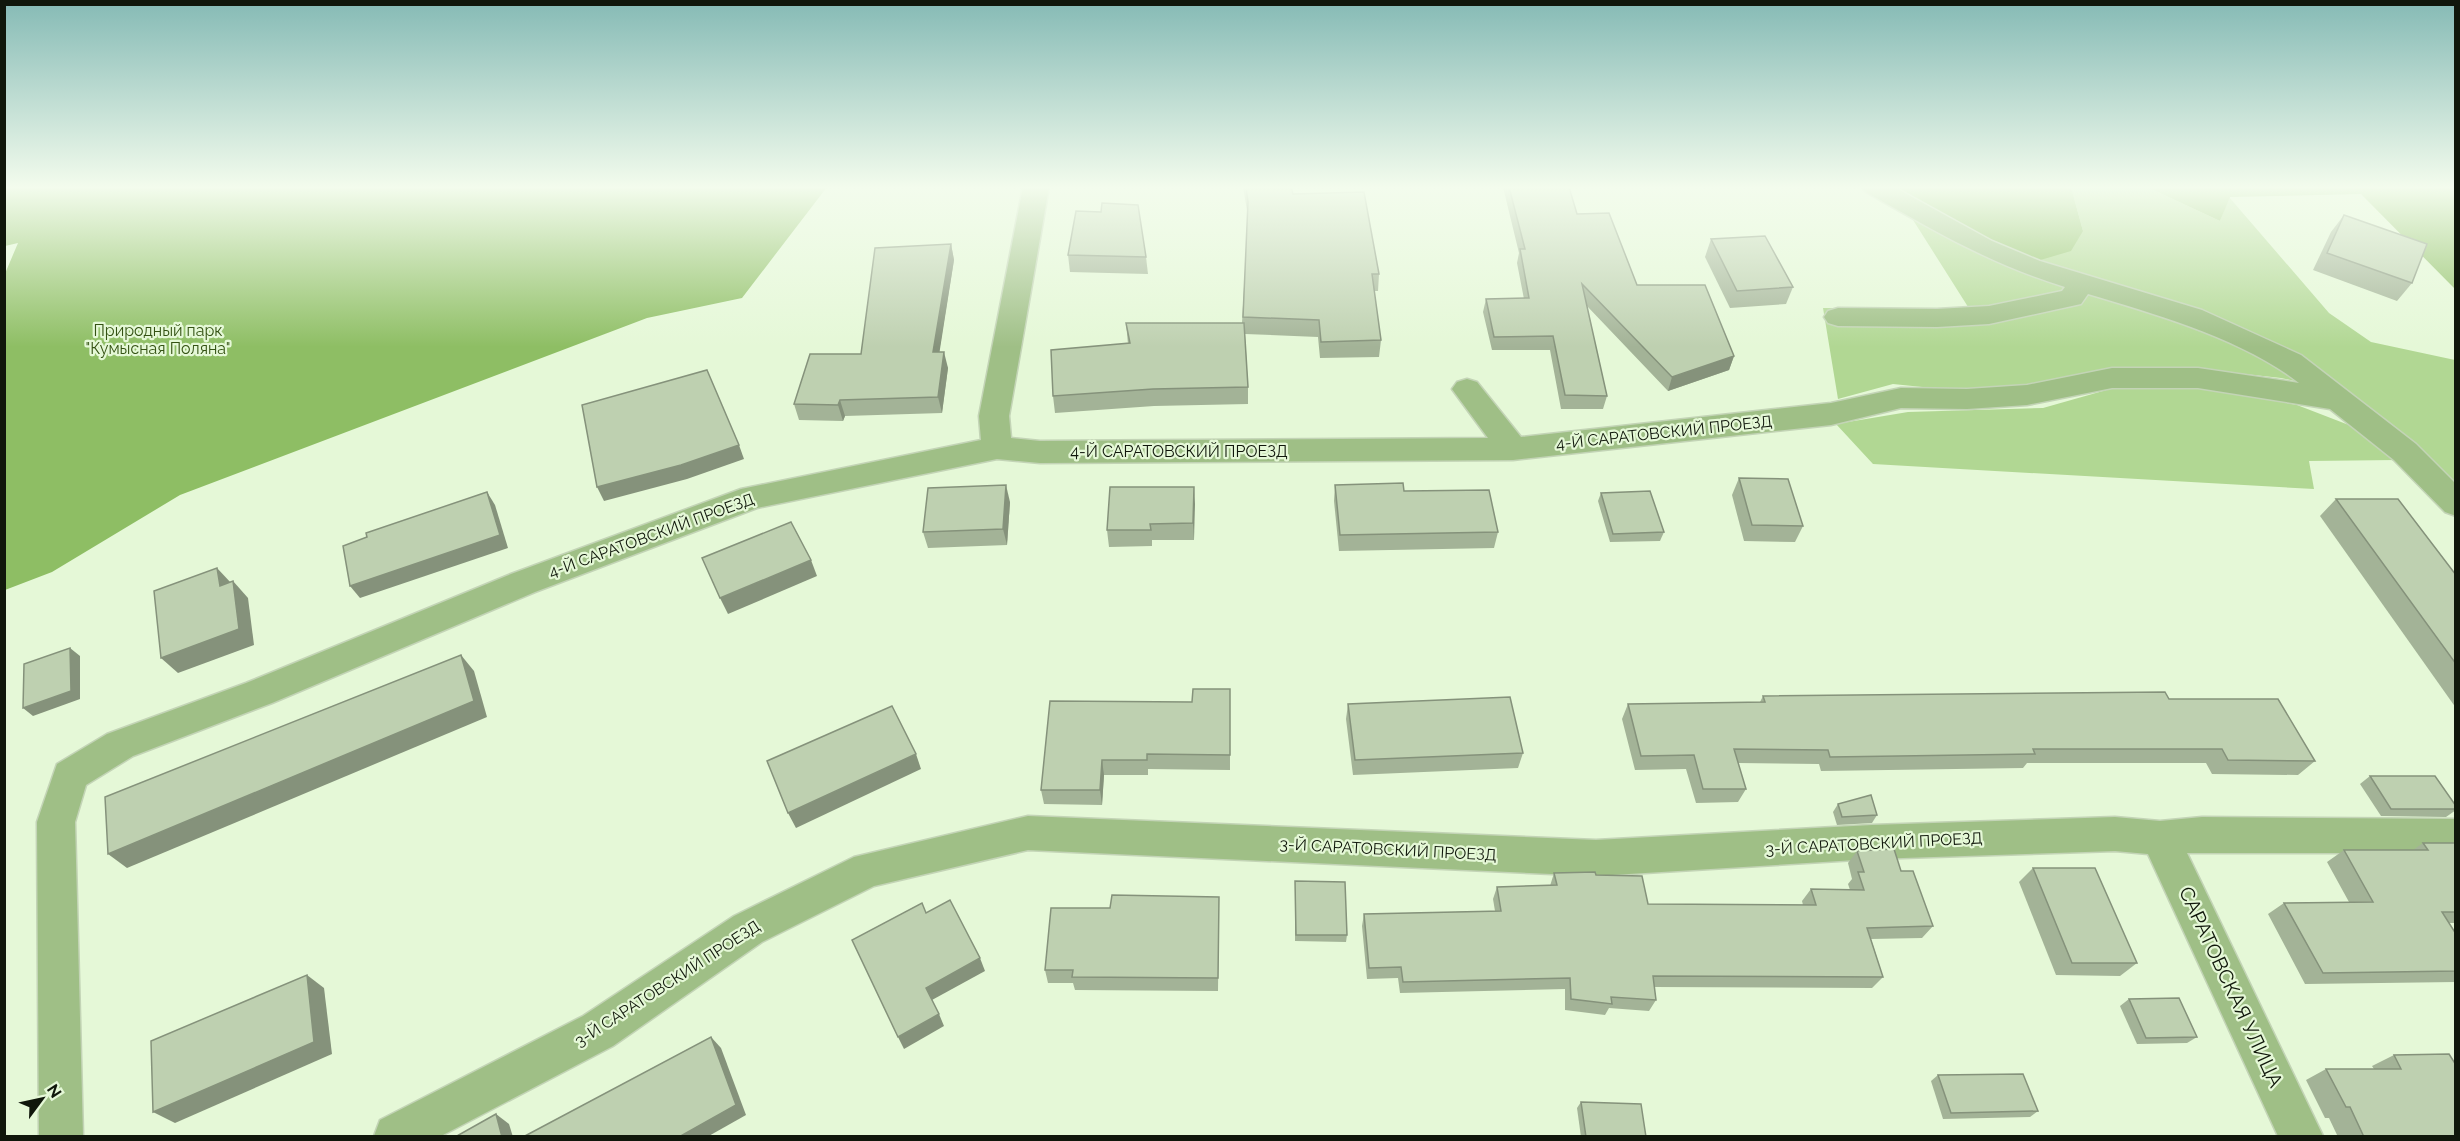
<svg xmlns="http://www.w3.org/2000/svg" width="2460" height="1141" font-family="Raleway,sans-serif">
	<rect width="100%" height="100%" fill="#e5f8d7"/>
	<g fill="#b1d793">
		<path d="M2071 187H2147L2220 221 2229 197 2329 313 2371 342 2455 360V491L2420 454 2353 394 2281 378 2191 368 1961 391 1893 384 1838 399 1823 308 1970 310 1908 212 2083 231Z"/>
		<path d="M2117 387H2203L2297 405 2354 427 2396 460 2309 461 2314 489 1873 464 1836 424 1908 412 2043 408Z"/>
	</g>
	<g fill="#8ebe64">
		<path d="M5 187H827L742 298 647 318 180 495 52 572 5 590 4 276 18 243 5 246Z"/>
		<path d="M1894 187H2071L2083 231 2071 251 2037 261 1948 219Z"/>
		<path d="M2147 187H2455V289L2361 194 2230 197 2220 221Z"/>
	</g>
	<g fill="none" stroke-linecap="round" stroke-linejoin="round">
		<defs>
			<g id="minor">
				<path d="M1023 187H1049L1009 416 1011 438 1040 441 1488 438 1452 389 1457 382 1467 379 1477 382 1521 437 1831 403 1901 388 1967 389 2027 385 2112 368H2198L2299 383C2243 339 2155 314 2088 294L2081 304 1989 324 1937 327 1838 326 1828 323 1824 317 1828 311 1838 308 1937 309 1989 306 2062 291 2065 287C1990 264 1933 230 1866 192L1862 187H1894L1992 241 2040 261 2202 310 2301 355 2416 444 2456 484V516L2445 512 2394 460 2330 409 2198 388H2112L2027 405 1967 409 1901 408 1831 425 1513 460 1040 463 997 459 757 508 535 592 272 703 133 756 86 785 75 822 83 1136H39L37 822 57 764 107 734 246 683 511 574 741 489 981 440 979 416Z"/>
				<path d="M1028 816 1596 840 1872 825 2115 817 2160 821 2202 817 2456 819V853H2187L2323 1136H2278L2148 854 2115 851 1872 859 1596 876 1028 850 874 886 762 942 613 1046 441 1136H374L380 1120 583 1016 734 916 854 857Z"/>
			</g>
		</defs>
		<use href="#minor" stroke="#c3d4b6" stroke-width="3"/>
		<use href="#minor" fill="#9fbf86" fill-rule="evenodd"/>
	</g>
	<g fill="#a3b397">
		<path d="M1243 187H1291L1293 194 1379 274 1378 291H1374L1381 340 1379 357 1320 358 1318 337 1245 334 1248 387V404L1154 406 1055 413 1053 396 1128 344 1126 323H1242L1248 216Z"/>
		<path d="M1503 187H1569L1577 214 1637 285 1734 356 1729 370 1668 391 1587 306 1607 396 1603 409H1561L1550 350H1492L1483 312 1486 299H1524L1517 263 1519 253Z"/>
		<path d="M2344 215 2412 283 2397 301 2313 270 2331 232Z"/>
		<path d="M1711 239 1793 287 1786 304 1730 308 1705 257Z"/>
		<path d="M951 244 954 260 939 352 948 368 942 413 845 416 843 421 799 420 794 404 861 354Z"/>
		<path d="M1068 255 1146 257 1148 274 1070 272Z"/>
		<path d="M1739 478 1803 526 1795 542 1744 541 1732 495Z"/>
		<path d="M1335 485 1498 532 1494 548 1339 551 1334 501Z"/>
		<path d="M1194 487V540H1152V546L1109 547 1107 530Z"/>
		<path d="M1601 493 1664 532 1660 541 1610 542 1598 501Z"/>
		<path d="M2336 499 2456 575V708L2320 516Z"/>
		<path d="M1010 502 1007 545 928 548 923 532Z"/>
		<path d="M1230 689V770L1148 769V775H1104L1102 805 1044 804 1041 790 1192 702Z"/>
		<path d="M1763 696 2169 699 2315 761 2298 775 2212 774 2206 763H2027L2023 768 1821 771 1819 764 1738 763 1746 789 1738 802 1696 803 1686 769 1635 770 1622 719 1628 704 1760 702Z"/>
		<path d="M1348 704 1523 753 1518 768 1353 775 1346 719Z"/>
		<path d="M2370 776 2456 806V810L2446 817 2381 816 2360 784Z"/>
		<path d="M1838 804 1877 815 1872 823 1837 825 1833 812Z"/>
		<path d="M2423 843H2456V923H2449L2456 934V982L2305 984 2268 914 2284 903 2349 902 2327 862 2344 850H2413Z"/>
		<path d="M1857 851 1901 871 1933 926 1922 938 1871 939 1883 977 1872 988 1654 987 1656 1000 1649 1011 1609 1008 1605 1015 1565 1010V989L1400 993 1398 978 1367 979 1362 926 1364 914 1495 911 1493 899 1497 887 1550 886 1554 873 1596 875 1648 904 1803 905 1802 901 1811 889 1850 890 1848 884 1852 879 1848 863Z"/>
		<path d="M2033 868 2137 963 2120 976 2056 975 2019 882Z"/>
		<path d="M1295 881 1347 935 1346 942 1295 941Z"/>
		<path d="M1219 897 1218 991 1075 990 1073 983H1048L1045 970 1110 908Z"/>
		<path d="M2129 999 2197 1037 2187 1043 2137 1044 2120 1006Z"/>
		<path d="M2394 1055 2456 1137H2338L2329 1118H2325L2306 1080 2326 1069H2374L2372 1066Z"/>
		<path d="M1938 1075 2038 1111 2030 1117 1943 1119 1931 1081Z"/>
		<path d="M1581 1102 1646 1137H1581L1577 1108Z"/>
	</g>
	<g fill="#85927b">
		<path d="M951 244 954 260 937 368 933 352Z"/>
		<path d="M944 352 948 368 942 413 938 397Z"/>
		<path d="M1734 356 1729 370 1668 391 1672 377Z"/>
		<path d="M840 400 845 416 843 421 838 405Z"/>
		<path d="M739 445 744 459 687 479 604 501 597 487Z"/>
		<path d="M1006 485 1010 502 1007 545 1003 529Z"/>
		<path d="M1194 487 1195 504 1194 540 1193 523Z"/>
		<path d="M487 492 495 505 508 548 360 598 350 586Z"/>
		<path d="M811 560 817 576 728 614 720 598Z"/>
		<path d="M217 568 232 584 220 586Z"/>
		<path d="M233 581 248 598 254 645 178 673 161 658Z"/>
		<path d="M70 648 80 656V699L33 716 23 708Z"/>
		<path d="M461 655 474 671 487 717 127 868 108 854Z"/>
		<path d="M916 754 921 769 796 828 788 813Z"/>
		<path d="M1102 760 1104 775 1102 805 1100 790Z"/>
		<path d="M980 958 985 971 932 1000 926 988Z"/>
		<path d="M307 975 324 988 332 1054 175 1123 153 1112Z"/>
		<path d="M939 1014 944 1026 904 1049 898 1037Z"/>
		<path d="M711 1037 721 1048 746 1115 707 1137H679Z"/>
		<path d="M496 1114 509 1124 513 1137H502Z"/>
	</g>
	<g fill="#bed0b0" stroke="#85927b" stroke-width="1.5">
		<path d="M1246 187H1291L1293 194 1364 192 1379 274H1372L1381 340 1321 342 1319 320 1243 317 1248 202Z"/>
		<path d="M1509 187H1569L1577 214 1609 213 1637 285H1705L1734 356 1672 377 1582 284 1607 396 1565 395 1553 336 1494 337 1486 299 1529 298 1520 249H1525Z"/>
		<path d="M1102 203 1138 205 1146 257 1068 255 1076 211 1101 212Z"/>
		<path d="M2344 215 2427 244 2412 283 2327 253Z"/>
		<path d="M1765 236 1793 287 1737 291 1711 239Z"/>
		<path d="M951 244 933 352H944L938 397 840 400 838 405 794 404 810 354H861L875 248Z"/>
		<path d="M1126 323H1244L1248 387 1153 389 1053 396 1051 350 1130 343Z"/>
		<path d="M707 370 739 445 681 465 597 487 582 405Z"/>
		<path d="M1739 478 1788 479 1803 526 1752 525Z"/>
		<path d="M1403 483 1404 491 1489 490 1498 532 1340 535 1335 485Z"/>
		<path d="M1006 485 1003 529 923 532 928 488Z"/>
		<path d="M1110 487H1194L1193 523 1150 524 1151 530H1107Z"/>
		<path d="M1650 491 1664 532 1613 534 1601 493Z"/>
		<path d="M487 492 500 535 350 586 343 546 367 537 366 533Z"/>
		<path d="M2336 499H2398L2456 575V664Z"/>
		<path d="M791 522 811 560 720 598 702 558Z"/>
		<path d="M217 568 220 586 233 581 239 629 161 658 154 591Z"/>
		<path d="M70 648 71 691 23 708 24 664Z"/>
		<path d="M461 655 474 701 108 854 105 797Z"/>
		<path d="M1193 689H1230V755L1147 754V760H1102L1100 790H1041L1050 701 1192 702Z"/>
		<path d="M2165 692 2169 699H2278L2315 761 2228 760 2222 749H2033L2035 754 1830 757 1828 750 1734 749 1746 789H1703L1694 755 1641 756 1628 704 1765 702 1763 696Z"/>
		<path d="M1510 697 1523 753 1355 760 1348 704Z"/>
		<path d="M892 706 916 754 788 813 767 761Z"/>
		<path d="M2370 776H2435L2456 806V809H2391Z"/>
		<path d="M1871 795 1877 815 1842 817 1838 804Z"/>
		<path d="M2423 843H2456V912H2442L2456 934V971L2323 973 2284 903 2373 902 2344 850H2428Z"/>
		<path d="M1894 849 1901 871H1913L1933 926 1867 928 1883 977 1653 976 1656 1000 1611 997 1612 1004 1571 999 1570 978 1403 982 1401 967 1369 968 1364 914 1501 911 1497 887 1557 885 1554 873 1595 872 1596 875 1642 876 1648 904 1816 905 1811 889 1864 890 1858 872H1864L1857 851Z"/>
		<path d="M2033 868H2095L2137 963H2072Z"/>
		<path d="M1295 881 1345 882 1347 935H1296Z"/>
		<path d="M1112 895 1219 897 1218 978 1072 977 1073 970H1045L1051 908H1110Z"/>
		<path d="M950 900 980 958 926 988 939 1014 898 1037 852 940 922 903 926 913Z"/>
		<path d="M307 975 314 1042 153 1112 151 1041Z"/>
		<path d="M2179 998 2197 1037 2146 1038 2129 999Z"/>
		<path d="M711 1037 736 1105 679 1137H523Z"/>
		<path d="M2449 1054 2456 1065V1137H2364L2350 1107H2346L2326 1069H2401L2394 1055Z"/>
		<path d="M2023 1074 2038 1111 1951 1113 1938 1075Z"/>
		<path d="M1581 1102 1641 1104 1646 1137H1586Z"/>
		<path d="M496 1114 502 1137H455Z"/>
	</g>
	<linearGradient id="sky" x2="0" y2="1"><stop stop-color="#85bab5"/><stop offset="0.54" stop-color="#f3fced"/><stop offset="1" stop-color="#f3fced" stop-opacity="0"/></linearGradient>
	<rect width="2460" height="347" fill="url(#sky)"/>
	<g text-anchor="middle" stroke-width="4.5" stroke-linejoin="round" paint-order="stroke">
		<g font-size="16" fill="#345213" stroke="#e5f8d7">
			<text x="158" y="336">Природный парк<tspan x="158" dy="18">"Кумысная Поляна"</tspan></text>
		</g>
		<g font-size="16" fill="#10170b" stroke="#e5f8d7">
			<text transform="translate(1664 432) rotate(-6)" y="6">4-Й САРАТОВСКИЙ ПРОЕЗД</text>
			<text x="1179" y="457">4-Й САРАТОВСКИЙ ПРОЕЗД</text>
			<text transform="translate(651 535) rotate(-20)" y="6">4-Й САРАТОВСКИЙ ПРОЕЗД</text>
			<text transform="translate(1874 843) rotate(-3)" y="6">3-Й САРАТОВСКИЙ ПРОЕЗД</text>
			<text transform="translate(1388 849) rotate(3)" y="6">3-Й САРАТОВСКИЙ ПРОЕЗД</text>
			<text transform="translate(667 983) rotate(-33)" y="6">3-Й САРАТОВСКИЙ ПРОЕЗД</text>
		</g>
		<g font-size="20" fill="#10170b" stroke="#e5f8d7">
			<text transform="translate(2231 987) rotate(65)" y="7">САРАТОВСКАЯ УЛИЦА</text>
		</g>
	</g>
	<rect width="2460" height="1141" fill="none" stroke="#10170b" stroke-width="12"/>
	<g transform="translate(42 1099) rotate(57)" stroke="#e5f8d7" stroke-width="4.5" paint-order="stroke">
	<path d="M0-4.5L10 22L0 15L-10 22Z" fill="#10170b"/>
	<text y="-9" font-size="16" font-weight="bold" text-anchor="middle" fill="#10170b">N</text>
	</g>
</svg>
